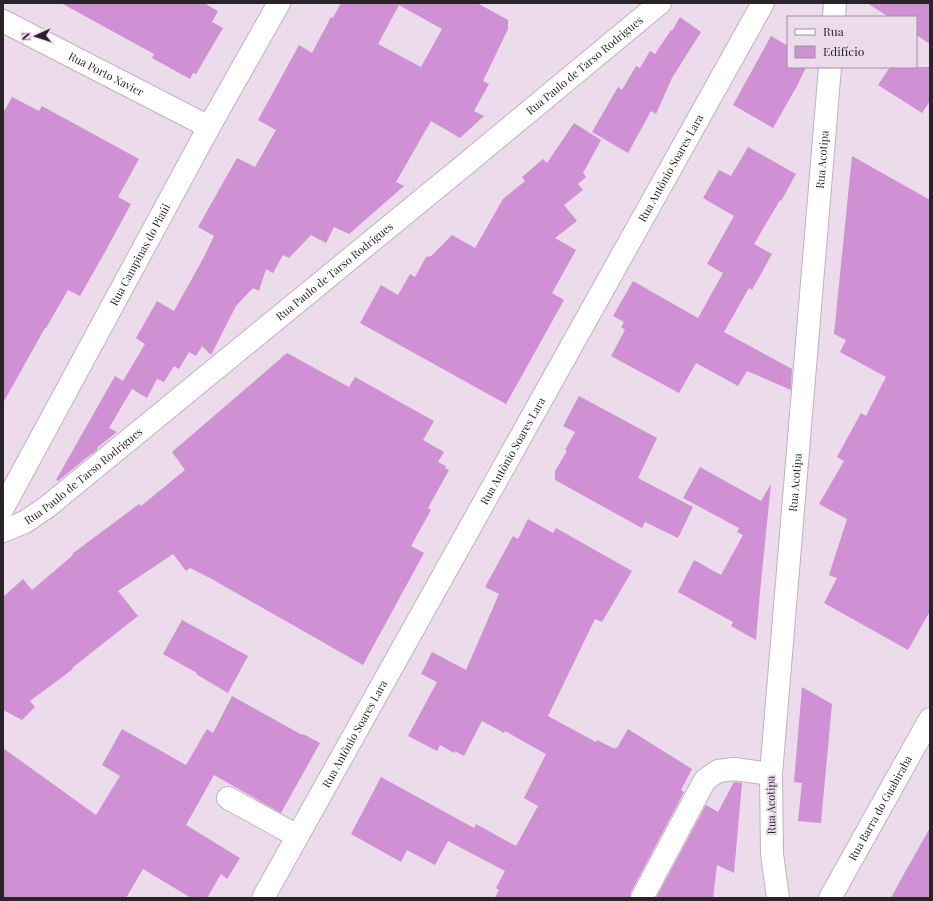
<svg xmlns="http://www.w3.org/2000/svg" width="933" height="901" font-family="'Playfair Display',serif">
	<rect width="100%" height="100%" fill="#ebdbeb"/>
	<g fill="#cf90d4" fill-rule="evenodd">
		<path d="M61 3H204L218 11 212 22 223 28 196 74 193 73 190 79 152 58 154 54Z"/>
		<path d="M341 3H477L508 20V29L483 81 489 84 474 111 484 116 460 138 431 121 396 182 404 186 349 234 334 227 326 243 311 235 289 258 283 255 273 273 266 269 259 291 253 288 236 306 211 355 202 346 196 356 189 352 179 369 174 366 164 382 157 379 147 398 132 389 109 428 117 432 98 447 97 450 92 454H91L58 481 56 480 115 376 123 381 145 344 136 338 157 301 174 311 204 257 214 236 198 227 237 158 255 167 276 130 258 120 299 45 312 53 331 17 333 18ZM399 5 442 29 421 67 378 44Z"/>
		<path d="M867 3H930V44L916 35V17H889Z"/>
		<path d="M680 17 701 32 672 78 656 114 651 111 628 153 592 132 618 87 622 90 636 66 640 68 650 51 655 54 671 30 672 31Z"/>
		<path d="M771 36 788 46V67H806L797 86 773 128 733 105Z"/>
		<path d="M890 67H930V101L922 113 878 85Z"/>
		<path d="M12 97 39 111 42 106 139 159 118 197 131 204 105 252 80 296 68 290 46 328H45L3 403V113Z"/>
		<path d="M574 123 601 140 583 173 586 177 578 184 583 190 564 205 577 221 555 238 576 250 552 293 564 300 506 404 360 323 381 285 398 295 410 274 415 277 426 257 431 256 452 235 475 248 503 199 525 181 522 177 543 159 547 163Z"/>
		<path d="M748 147 796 174 781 201 780 200 754 244 772 254 752 290 749 288 724 332 792 369 791 390 747 371 738 386 696 363 679 393 611 356 625 330 621 327 624 322 613 316 633 281 698 318 723 273 707 264 734 216 703 198 719 170 731 176Z"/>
		<path d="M852 156 930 200V611L908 650 824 603 837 578 829 575 847 519 819 504 844 461 837 457 861 413 866 416 886 377 840 352 846 340 834 334Z"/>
		<path d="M287 353 349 387 355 377 434 421 423 440 444 452 438 462 446 466 445 468 449 470 428 508 431 510 411 546 424 553 363 665 210 578 190 568 186 571 173 554 118 591 138 616 72 668 73 669 30 701 35 707 22 720 3 710V597L23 579 32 590 73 555 72 554 139 504 141 506 185 470 172 452Z"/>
		<path d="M579 396 657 438 638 478 693 507 678 538 645 522 642 528 555 480V471L567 451 565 450 575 432 563 426Z"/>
		<path d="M700 467 761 501 771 484 760 592 756 640 731 626 733 622 678 592 694 560 721 575 743 535 737 532 739 528 683 498Z"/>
		<path d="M528 519 553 533 556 528 632 571 602 622 595 619 548 716 596 742 597 740 615 749 616 747 617 748 628 729 692 769 681 790 684 792 631 892 630 898H495L499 890 496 888 505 871 448 841 435 865 407 850 401 862 351 834 381 777 474 828 476 824 516 846 538 806 524 798 546 754 505 731 504 733 482 721 464 756 455 751 454 753 440 745 437 751 408 736 437 682 421 674 432 652 466 670 499 594 485 587 513 536 518 539Z"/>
		<path d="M182 620 248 656 228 693 196 674 197 673 163 654Z"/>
		<path d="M802 687 832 704 821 823 798 821 802 783 794 782Z"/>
		<path d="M232 696 302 735 303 734 320 743 281 813 214 775 186 825 240 858 227 879 221 874 207 898H191L143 869 126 898H3V748L96 815 120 776 102 765 122 729 186 765 207 729 213 733Z"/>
		<path d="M734 782 742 783 734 873 717 865 713 898H656L706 805 718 812Z"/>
		<path d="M930 828V898H891L900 881Z"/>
	</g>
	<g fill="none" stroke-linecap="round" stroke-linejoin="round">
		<defs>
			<g id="minor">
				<path d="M834 17 835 3"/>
				<path id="s1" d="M3 21 209 127"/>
				<path id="s2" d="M3 508 209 127 279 3"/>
				<path id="s3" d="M3 531 25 522 47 507 462 167 660 3"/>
				<path d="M228 798 297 836"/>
				<path id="s4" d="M263 898 763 3"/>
				<path d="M642 898 705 780 718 771 734 769 771 774"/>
				<path id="s5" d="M778 898 772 854 771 774 830 67"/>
				<path id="s6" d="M830 898 930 719"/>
			</g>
		</defs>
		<use href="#minor" stroke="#c0b2c1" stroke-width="24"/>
		<use href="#minor" stroke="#fff" stroke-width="22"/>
	</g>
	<g text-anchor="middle" stroke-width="4" stroke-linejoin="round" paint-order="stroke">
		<g font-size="11" fill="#2a242a" stroke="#ebdbeb">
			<text dy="4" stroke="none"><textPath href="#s3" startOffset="746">Rua Paulo de Tarso Rodrigues</textPath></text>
			<text dy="4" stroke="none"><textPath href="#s1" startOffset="116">Rua Porto Xavier</textPath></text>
			<text dy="4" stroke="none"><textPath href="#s5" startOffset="741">Rua Acotipa</textPath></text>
			<text dy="4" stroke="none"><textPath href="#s4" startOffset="836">Rua Antônio Soares Lara</textPath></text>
			<text dy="4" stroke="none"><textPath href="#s2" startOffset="288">Rua Campinas do Piaúi</textPath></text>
			<text dy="4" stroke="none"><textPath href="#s3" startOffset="422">Rua Paulo de Tarso Rodrigues</textPath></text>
			<text dy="4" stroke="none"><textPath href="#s4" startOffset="512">Rua Antônio Soares Lara</textPath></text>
			<text dy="4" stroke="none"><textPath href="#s3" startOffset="98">Rua Paulo de Tarso Rodrigues</textPath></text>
			<text dy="4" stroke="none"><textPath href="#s5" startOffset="417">Rua Acotipa</textPath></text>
			<text dy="4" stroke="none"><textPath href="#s4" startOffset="188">Rua Antônio Soares Lara</textPath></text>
			<text transform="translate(771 805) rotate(-91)" y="4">Rua Acotipa</text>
			<text dy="4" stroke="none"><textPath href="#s6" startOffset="103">Rua Barra do Guabiraba</textPath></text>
		</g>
	</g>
	<rect width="933" height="901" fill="none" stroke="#2a242a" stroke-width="8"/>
	<rect x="787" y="16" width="130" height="52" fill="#ebdbeb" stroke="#9e929e"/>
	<rect x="795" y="29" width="20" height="6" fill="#ffffff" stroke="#9e929e"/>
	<text x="823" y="36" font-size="12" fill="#2a242a">Rua</text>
	<rect x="795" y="46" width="20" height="12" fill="#cf90d4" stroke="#9e929e"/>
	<text x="823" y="56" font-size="12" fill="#2a242a">Edifício</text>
	<g transform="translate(36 36) rotate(267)" stroke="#ebdbeb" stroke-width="3" paint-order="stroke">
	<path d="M0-3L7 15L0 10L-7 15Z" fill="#2a242a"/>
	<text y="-6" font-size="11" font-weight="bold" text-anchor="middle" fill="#2a242a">N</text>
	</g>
</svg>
